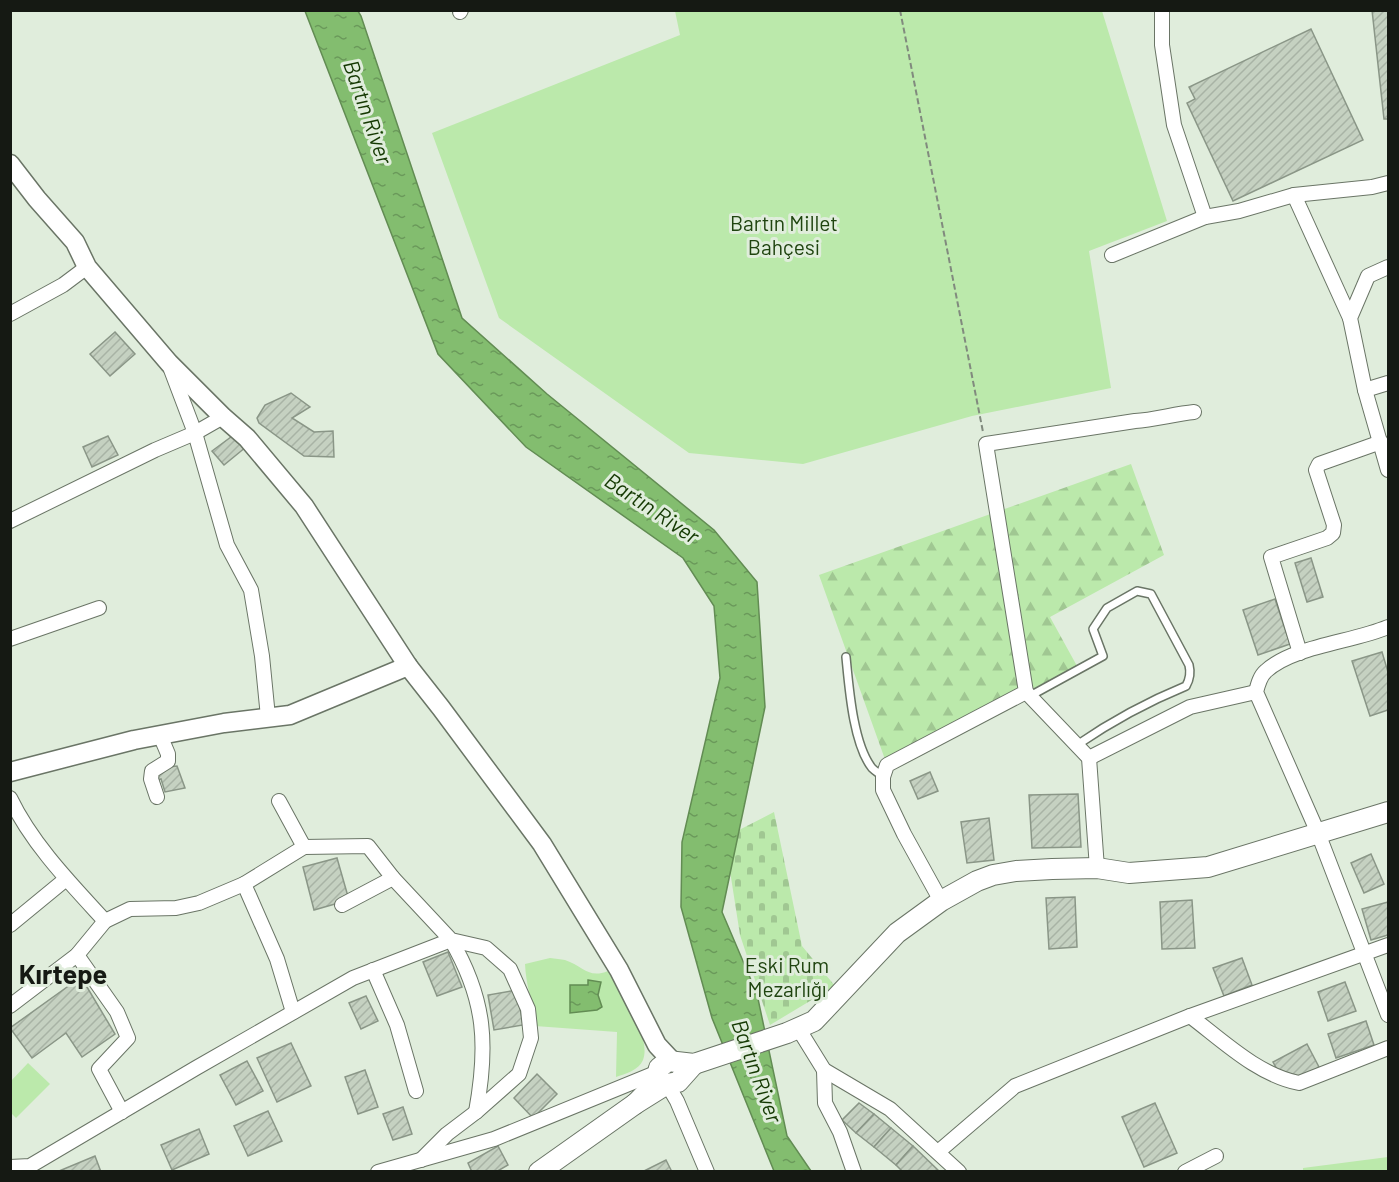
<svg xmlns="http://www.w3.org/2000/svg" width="1399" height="1182" font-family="Barlow,sans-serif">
	<defs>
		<pattern id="forest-firs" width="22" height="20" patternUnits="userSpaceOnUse" patternTransform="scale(1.5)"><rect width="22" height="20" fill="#bbe9ab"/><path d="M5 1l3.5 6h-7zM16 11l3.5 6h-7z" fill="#a0c792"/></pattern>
		<pattern id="cemetery-stones" width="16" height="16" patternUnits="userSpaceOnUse" patternTransform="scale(1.5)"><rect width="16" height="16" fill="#bbe9ab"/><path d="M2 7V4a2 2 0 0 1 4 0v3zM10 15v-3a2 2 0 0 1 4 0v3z" fill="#a0c792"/></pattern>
		<pattern id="water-ripples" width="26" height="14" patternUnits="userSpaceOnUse" patternTransform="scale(1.5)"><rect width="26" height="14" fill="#83bd6f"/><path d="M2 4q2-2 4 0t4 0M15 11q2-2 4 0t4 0" fill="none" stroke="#6a995a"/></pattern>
		<pattern id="building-hatch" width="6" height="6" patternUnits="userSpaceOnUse" patternTransform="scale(1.5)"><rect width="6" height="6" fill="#c5d1c1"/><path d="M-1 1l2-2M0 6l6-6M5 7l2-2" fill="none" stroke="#a8b3a5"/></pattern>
	</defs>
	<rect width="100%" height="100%" fill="#e0eddc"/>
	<path fill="url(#forest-firs)" d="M1131 464 1164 555 1050 617 1077 666 887 765 819 575Z"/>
	<path fill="url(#cemetery-stones)" d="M774 812 802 946 835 986 770 1025 740 935 730 871 739 830Z"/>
	<g fill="#bbe9ab">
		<path d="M675 11H1102L1167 221 1089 251 1111 388 972 416 803 464 689 453 499 318 432 133 680 35Z"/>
		<path d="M550 958C555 959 561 959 565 960 583 966 588 979 608 971 620 992 652 1037 643 1060 639 1070 625 1074 616 1077L617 1032 535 1026C533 1003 526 987 525 964Z"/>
		<path d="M28 1063 50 1084 16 1118 11 1113V1081Z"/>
		<path d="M1388 1157V1171H1303V1168Z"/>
	</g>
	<g fill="url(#water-ripples)" stroke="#628c53" stroke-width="1.5">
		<path d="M305 11H358L361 16 462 318 547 394 714 530 757 582 765 707 722 912 757 994 787 1136 811 1171H774L712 1018 681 907 682 842 720 678 714 606 683 558 526 447 438 354Z"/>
		<path d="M588 980 601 982 598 995 602 1007 597 1010 570 1013V985H588Z"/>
	</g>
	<g fill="url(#building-hatch)" stroke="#8a9687" stroke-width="1.5">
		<path d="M1372 10H1388V119H1384Z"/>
		<path d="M1311 29 1363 140 1233 201 1187 103 1195 99 1189 87Z"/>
		<path d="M115 332 135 354 110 376 90 354Z"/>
		<path d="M291 393 310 407 292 418 314 432 333 431 334 457 304 456 259 423 257 418 265 405Z"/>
		<path d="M235 434 246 447 224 465 212 451Z"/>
		<path d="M108 436 118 455 92 467 83 447Z"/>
		<path d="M1311 558 1323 597 1307 602 1295 563Z"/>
		<path d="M1275 599 1290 644 1258 655 1243 610Z"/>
		<path d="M1382 652 1388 672V710L1370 716 1352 661Z"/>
		<path d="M177 766 185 788 165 792 161 779 157 780 158 768Z"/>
		<path d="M930 772 938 791 918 799 910 781Z"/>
		<path d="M1078 794 1081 847 1032 848 1029 795Z"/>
		<path d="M989 818 994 860 967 863 961 822Z"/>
		<path d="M1371 854 1384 884 1364 893 1351 863Z"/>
		<path d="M337 858 349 900 314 910 303 867Z"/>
		<path d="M1075 897 1077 947 1049 949 1046 898Z"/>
		<path d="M1192 900 1195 948 1162 949 1160 902Z"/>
		<path d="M1388 902V935L1371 940 1362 909Z"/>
		<path d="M448 952 462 987 437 996 423 962Z"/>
		<path d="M1242 958 1252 985 1224 996 1213 968Z"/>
		<path d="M81 977 115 1034 82 1057 66 1033 32 1058 10 1028Z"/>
		<path d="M1345 982 1356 1011 1328 1021 1318 992Z"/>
		<path d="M517 990 523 1025 494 1030 488 995Z"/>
		<path d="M366 996 378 1021 361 1029 349 1003Z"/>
		<path d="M1366 1021 1374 1045 1336 1058 1328 1034Z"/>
		<path d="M291 1043 311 1086 277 1102 257 1058Z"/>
		<path d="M1307 1044 1320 1069 1287 1087 1273 1062Z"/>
		<path d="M247 1061 263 1091 236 1105 220 1075Z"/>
		<path d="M365 1070 378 1107 358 1114 345 1077Z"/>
		<path d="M537 1074 557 1094 533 1118 514 1098Z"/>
		<path d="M859 1103 874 1114 856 1133 842 1120Z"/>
		<path d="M1155 1103 1177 1153 1144 1167 1122 1117Z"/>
		<path d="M403 1107 412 1134 393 1140 383 1114Z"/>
		<path d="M268 1111 282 1141 248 1156 234 1126Z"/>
		<path d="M874 1114 891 1128 874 1147 856 1133Z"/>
		<path d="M891 1128 913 1146 896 1165 874 1147Z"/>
		<path d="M199 1129 209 1154 172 1170 161 1145Z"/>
		<path d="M498 1146 508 1165 496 1172H472L468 1163Z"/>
		<path d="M913 1146 940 1172H903L896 1165Z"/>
		<path d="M95 1156 101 1172H59V1171Z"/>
		<path d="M666 1160 672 1172H642Z"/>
	</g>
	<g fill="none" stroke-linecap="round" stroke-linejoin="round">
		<defs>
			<g id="service">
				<path d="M846 657C849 687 853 744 872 768 875 771 880 774 883 777"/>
				<path d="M1030 696 1103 656 1093 629 1107 608 1137 591 1151 594 1189 665C1191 673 1190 679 1186 686 1147 702 1112 721 1077 745"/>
			</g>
			<g id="minor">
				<path d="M1162 10V45L1174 125 1205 217"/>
				<path d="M460 12 461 10"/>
				<path d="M1294 195 1350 318"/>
				<path d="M1112 255 1205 217 1239 211 1294 195 1372 187 1388 183"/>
				<path d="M1388 267 1368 276 1350 318 1365 390 1388 470"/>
				<path d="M10 314 63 285 87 267"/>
				<path d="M170 367 195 433 227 545 251 590 262 656 268 717"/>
				<path d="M1365 390 1388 383"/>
				<path d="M10 521 155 450 195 433 223 417"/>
				<path d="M1388 627C1353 642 1293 646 1266 671 1260 676 1258 684 1256 692L1318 833 1388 1015"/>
				<path d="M10 639 99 608"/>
				<path d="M1300 653 1271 557 1327 538 1333 533 1334 525 1316 470 1319 464 1381 442"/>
				<path d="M1026 692 1089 758 1097 868"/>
				<path d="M1089 758 1190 707 1256 692"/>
				<path d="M157 797 151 779 152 771 168 761V754L160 735"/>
				<path d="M10 798C32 844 71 884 105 921"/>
				<path d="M279 801 304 847 368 846 393 878 451 940 486 948 510 969 528 1009 531 1038 519 1074 476 1112 447 1134 421 1160"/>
				<path d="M244 884 277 959 293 1012"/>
				<path d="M941 901 904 834 883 790V777L887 765 1026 692 986 444 1135 421C1154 420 1174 414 1194 412"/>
				<path d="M342 905 393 878"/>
				<path d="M10 925 66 879"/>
				<path d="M77 955 117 1012 128 1038 99 1069 122 1112"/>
				<path d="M373 970 397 1025 416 1091"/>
				<path d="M10 1006 77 955 105 921 130 909 176 908 199 903 244 884 304 847"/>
				<path d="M1190 1016C1223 1041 1258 1075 1299 1083L1388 1048"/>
				<path d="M798 1028 824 1070 890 1109 959 1172"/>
				<path d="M824 1070 825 1103 840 1132 854 1172"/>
				<path d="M667 1084 677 1101 707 1172"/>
				<path d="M938 1152 1015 1086 1190 1016 1388 945"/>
				<path d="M10 1167 30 1166 196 1068 353 978 451 940C486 1000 488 1046 476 1112"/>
				<path d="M378 1172 494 1139 658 1072"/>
				<path d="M1185 1172 1216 1156"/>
			</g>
			<g id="tertiary">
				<path d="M10 164 37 199 75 242 87 267 169 363 223 417 247 438 304 506 408 666 441 708 542 844 619 970 657 1045 672 1061"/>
				<path d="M10 772 134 740 224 723 290 715 408 666"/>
			</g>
			<g id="secondary">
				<path d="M635 1104C647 1092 656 1085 659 1068L668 1061 694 1064 787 1033 814 1021 897 933 941 901 977 881 993 875 1016 871 1052 869 1097 868 1129 873 1208 867 1388 812"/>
				<path d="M539 1172 635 1104 667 1084 678 1082 694 1064"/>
			</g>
		</defs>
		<use href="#service" stroke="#6a7566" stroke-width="10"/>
		<use href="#minor" stroke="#6a7566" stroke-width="16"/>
		<use href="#tertiary" stroke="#6a7566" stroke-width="21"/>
		<use href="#secondary" stroke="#6a7566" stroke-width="22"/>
		<path stroke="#818a7e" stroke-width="2" stroke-dasharray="6 3" stroke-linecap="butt" d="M900 10 983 432"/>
		<use href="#service" stroke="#fff" stroke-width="7"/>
		<use href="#minor" stroke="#fff" stroke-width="14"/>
		<use href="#tertiary" stroke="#fff" stroke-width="18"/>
		<use href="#secondary" stroke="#fff" stroke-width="20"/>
	</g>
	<g text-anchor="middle" stroke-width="6" stroke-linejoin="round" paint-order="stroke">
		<g font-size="21" fill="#1f440f" stroke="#e0eddc">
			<text x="784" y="231">Bartın Millet<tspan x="784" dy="24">Bahçesi</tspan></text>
			<text x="787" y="973">Eski Rum<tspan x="787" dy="24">Mezarlığı</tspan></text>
		</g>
		<g font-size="22" font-style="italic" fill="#143902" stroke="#e0eddc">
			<text transform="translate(368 112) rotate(71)" y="8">Bartın River</text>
			<text transform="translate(652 508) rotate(34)" y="8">Bartın River</text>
			<text transform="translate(757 1071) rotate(70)" y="8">Bartın River</text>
		</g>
		<g font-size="27" font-weight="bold" fill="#151913" stroke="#e0eddc">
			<text x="63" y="984">Kırtepe</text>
		</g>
	</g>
	<rect width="1399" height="1182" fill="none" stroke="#151913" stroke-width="24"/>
</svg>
